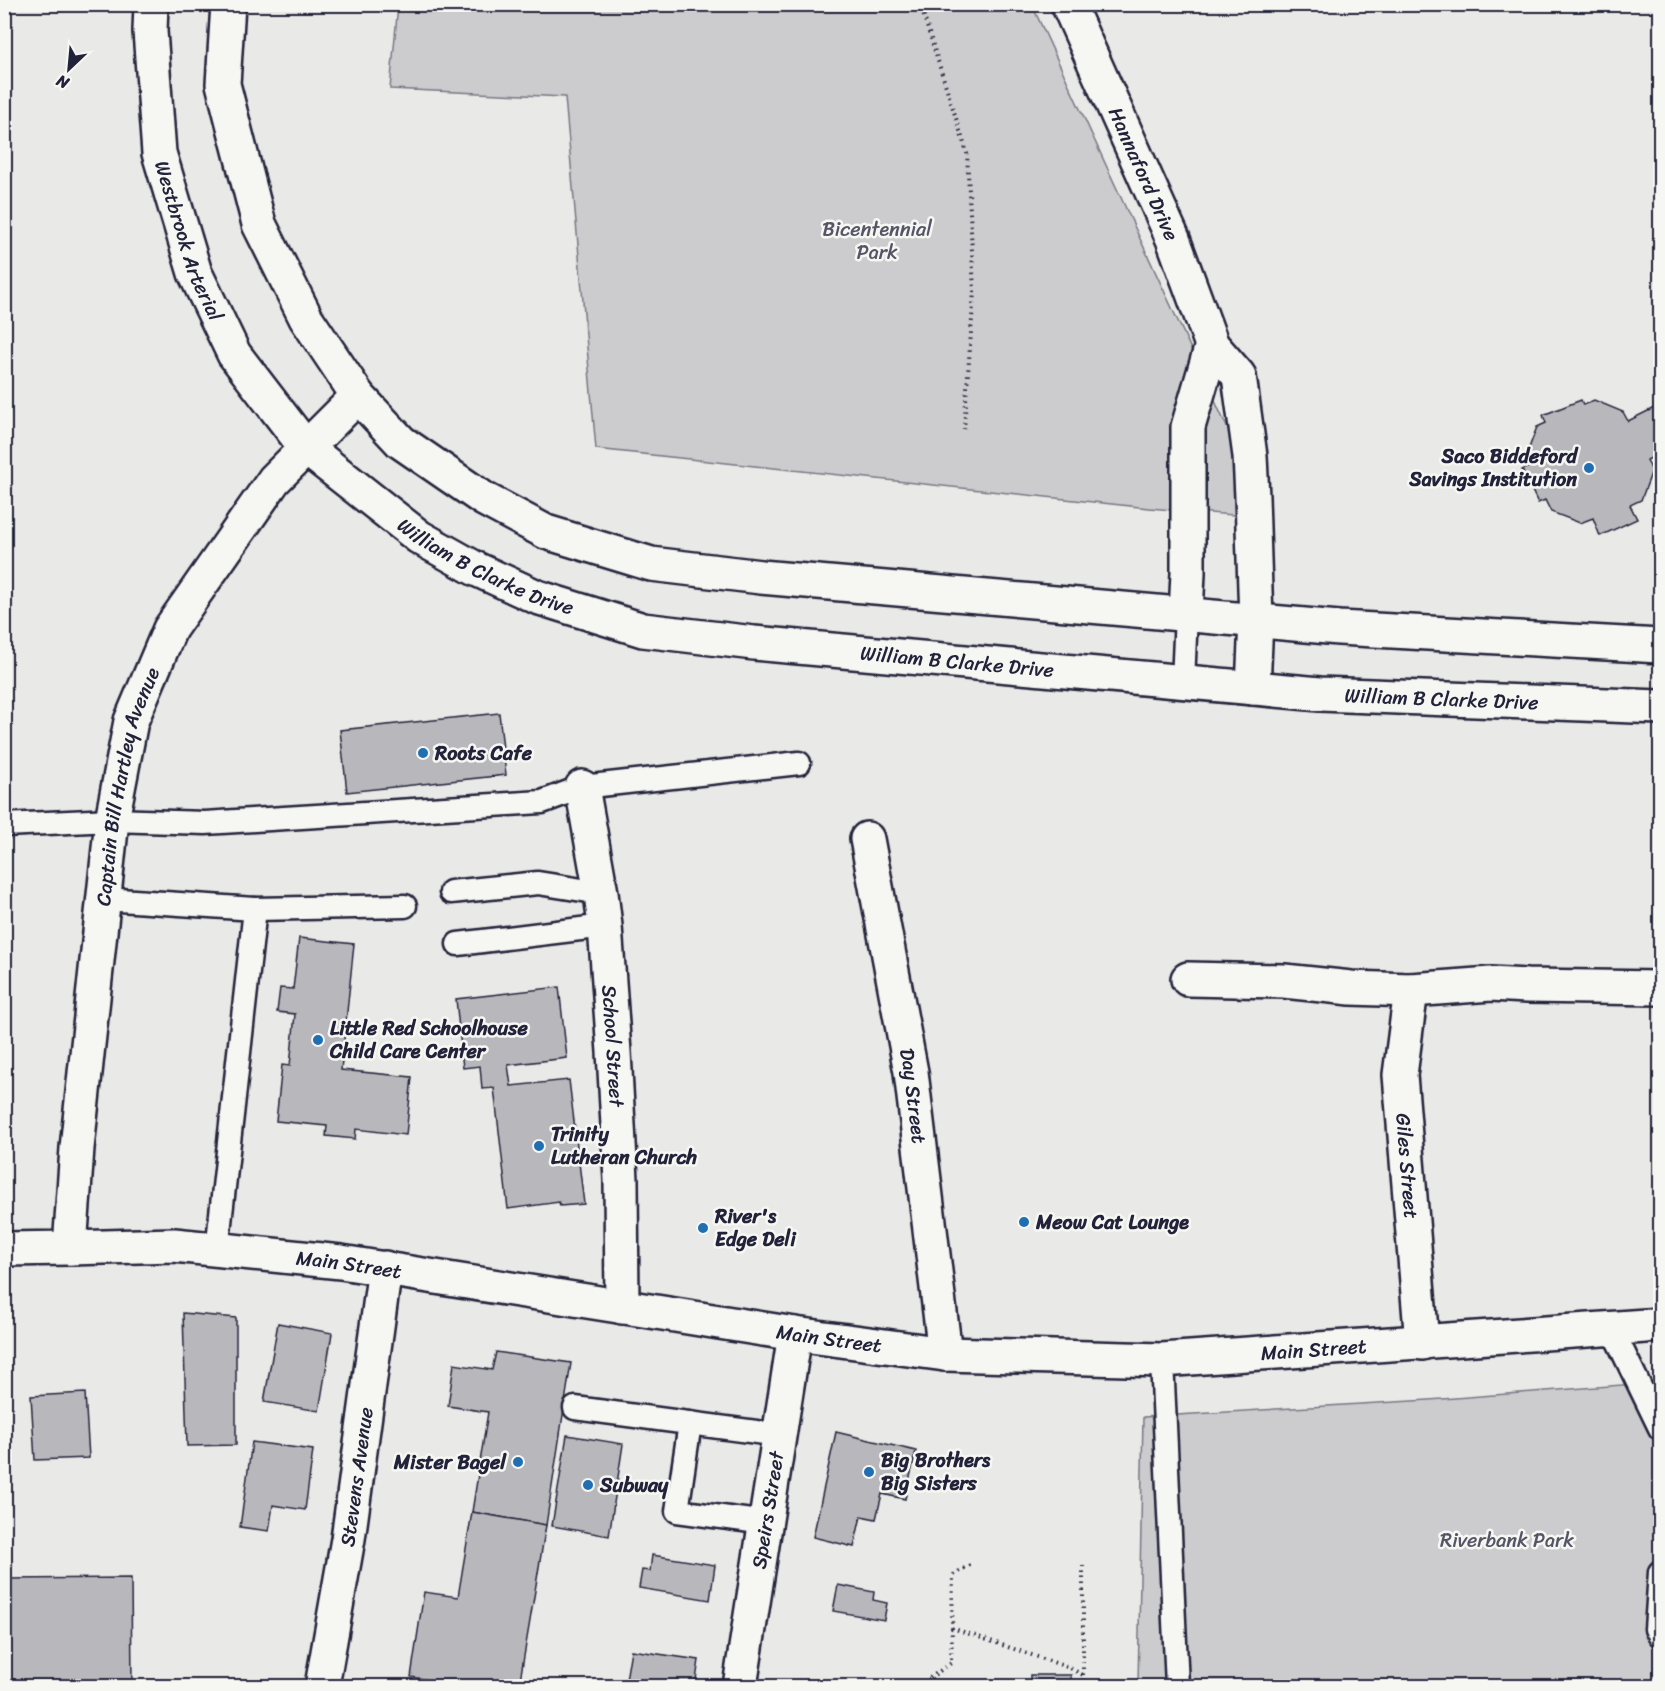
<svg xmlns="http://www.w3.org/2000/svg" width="1665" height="1691" font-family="Sriracha,sans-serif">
	<rect width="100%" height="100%" fill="#e9e9e7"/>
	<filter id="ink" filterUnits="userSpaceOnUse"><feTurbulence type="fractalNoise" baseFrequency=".0167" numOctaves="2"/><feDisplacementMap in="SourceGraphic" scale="12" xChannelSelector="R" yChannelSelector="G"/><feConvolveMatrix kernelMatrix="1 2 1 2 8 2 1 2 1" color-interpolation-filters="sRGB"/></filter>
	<g filter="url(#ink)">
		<g fill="#ccccce" stroke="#777784" stroke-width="1.5">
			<path d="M398 5H1032L1269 518 1149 508 596 449 565 97 390 89Z"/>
			<path d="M1660 1382V1686H1138L1143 1417 1429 1400Z"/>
		</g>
		<g fill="#b8b8bc" stroke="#22223b" stroke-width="1.5">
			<path d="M1581 400 1583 405 1594 400 1623 412 1628 421 1660 405V453L1647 460 1652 471 1641 500 1630 505 1637 519 1600 536 1593 518 1580 523 1551 512 1545 500 1538 503 1522 470 1531 466 1526 456 1537 427 1546 423 1543 415Z"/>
			<path d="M499 713 506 775 347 792 340 730Z"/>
			<path d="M299 938 354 944 341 1070 412 1077 406 1135 356 1129 355 1139 326 1136 327 1126 276 1121 282 1065 290 1066 295 1014 277 1012 280 988 293 989Z"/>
			<path d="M559 987 567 1058 508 1065 511 1086 569 1080 584 1204 560 1206 559 1202 508 1209 494 1088 482 1089 480 1066 463 1068 456 999Z"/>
			<path d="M183 1313 236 1318V1445L187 1446Z"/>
			<path d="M278 1323 332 1333 319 1411 264 1402Z"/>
			<path d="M496 1352 571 1363 546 1525 472 1512 488 1412 448 1406 454 1364 492 1370Z"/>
			<path d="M85 1393 89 1458 35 1460 31 1396Z"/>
			<path d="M836 1432 916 1451 905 1499 882 1494 876 1519 861 1516 854 1547 813 1537Z"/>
			<path d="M567 1435 623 1444 609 1536 552 1526Z"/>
			<path d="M252 1442 313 1450 305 1510 273 1505 269 1531 240 1527Z"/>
			<path d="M472 1512 546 1525 519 1686H467L411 1677 424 1592 458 1597Z"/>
			<path d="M652 1555 715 1565 710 1600 639 1588 642 1570 650 1571Z"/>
			<path d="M131 1578 132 1686H6L5 1579Z"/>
			<path d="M838 1585 874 1592 873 1600 887 1603 884 1620 833 1611Z"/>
			<path d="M631 1650 699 1660 695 1686H625Z"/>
			<rect x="1030" y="1675" width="41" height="11"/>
		</g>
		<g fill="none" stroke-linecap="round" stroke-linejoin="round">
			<defs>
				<g id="lane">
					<path d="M1183 682 1186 614"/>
					<path d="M4 825 112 820 205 823 542 802 582 787 799 763"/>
					<path d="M451 892 538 883 601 893"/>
					<path d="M104 899 255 909 217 1250"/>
					<path d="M255 909 405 906"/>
					<path d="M458 944 605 926"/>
					<path d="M1612 1329 1660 1428"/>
					<path d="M1162 1360 1177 1686"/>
					<path d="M575 1408 779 1435"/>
					<path d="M690 1423 677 1511 766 1523"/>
					<path d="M1660 1572 1656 1629 1660 1635"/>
				</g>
				<g id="street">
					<path id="s1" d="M1068 4 1173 239 1212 345 1239 376 1250 456 1252 497 1256 620 1253 688"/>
					<path d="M1186 614 1188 573V427L1212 345"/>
					<path id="s2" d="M582 787 601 893 605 926 614 1052 621 1180 622 1307"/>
					<path id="s3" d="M867 839 911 1072 945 1354"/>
					<path d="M1188 979 1284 981 1351 988 1411 990 1491 984 1527 986 1660 988"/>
					<path id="s4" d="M1411 990 1400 1075 1422 1343"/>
					<path id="s5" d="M322 1686 348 1539 385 1268"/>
					<path id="s6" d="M740 1686 795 1334"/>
				</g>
				<g id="secondary">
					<path id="s7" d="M70 1248 174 1245 341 1262 795 1334 945 1354 1162 1360 1660 1325"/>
				</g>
				<g id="primary">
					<path id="s8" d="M4 1249 70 1248 77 1148 112 820 131 721 170 629 274 480 358 396"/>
				</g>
				<g id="highway">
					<path id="s9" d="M151 4 150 31 159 153 195 273 234 354 306 448 419 537 476 569 537 597 643 630 754 643 1320 694 1660 707"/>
					<path d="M228 4 223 84 259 224 306 318 358 396 401 442 484 499 546 532 651 564 761 577 1339 628 1660 646"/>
				</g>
			</defs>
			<use href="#lane" stroke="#22223b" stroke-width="27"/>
			<use href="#street" stroke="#22223b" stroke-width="38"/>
			<use href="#secondary" stroke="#22223b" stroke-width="38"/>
			<use href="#primary" stroke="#22223b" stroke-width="38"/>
			<use href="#highway" stroke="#22223b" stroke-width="38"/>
			<g stroke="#22223b" stroke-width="4" stroke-dasharray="1.5 4.5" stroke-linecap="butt">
				<path d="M920 4 967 153 974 291 964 429"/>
				<path d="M970 1565 953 1575 952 1628 1070 1668 1083 1675V1686"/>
				<path d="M1083 1675V1566"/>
				<path d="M920 1685 951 1663 952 1628"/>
			</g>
			<use href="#lane" stroke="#f6f6f2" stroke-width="22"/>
			<use href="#street" stroke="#f6f6f2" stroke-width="33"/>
			<use href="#secondary" stroke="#f6f6f2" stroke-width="33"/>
			<use href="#primary" stroke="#f6f6f2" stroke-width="33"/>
			<use href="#highway" stroke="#f6f6f2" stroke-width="33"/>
		</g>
	</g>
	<g fill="#1f6fb2" stroke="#f6f6f2" stroke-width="2">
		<circle cx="1589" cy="468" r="6"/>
		<circle cx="423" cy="753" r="6"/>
		<circle cx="318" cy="1040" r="6"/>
		<circle cx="539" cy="1146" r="6"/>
		<circle cx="1024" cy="1222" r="6"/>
		<circle cx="703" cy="1228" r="6"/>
		<circle cx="518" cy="1462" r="6"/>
		<circle cx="869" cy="1472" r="6"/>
		<circle cx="588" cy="1485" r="6"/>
	</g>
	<g text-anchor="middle" stroke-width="5" stroke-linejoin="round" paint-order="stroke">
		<g font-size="20" fill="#22223b" stroke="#f6f6f2">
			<text dy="7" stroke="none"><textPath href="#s1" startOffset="186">Hannaford Drive</textPath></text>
			<text dy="7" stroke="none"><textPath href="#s9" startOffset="242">Westbrook Arterial</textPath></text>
			<text dy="7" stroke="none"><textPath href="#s9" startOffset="700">William B Clarke Drive</textPath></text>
			<text dy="7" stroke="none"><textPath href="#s9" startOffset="1186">William B Clarke Drive</textPath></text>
			<text dy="7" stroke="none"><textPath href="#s9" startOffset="1672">William B Clarke Drive</textPath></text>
			<text dy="7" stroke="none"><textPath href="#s8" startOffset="532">Captain Bill Hartley Avenue</textPath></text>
			<text dy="7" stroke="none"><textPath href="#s2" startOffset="261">School Street</textPath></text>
			<text dy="7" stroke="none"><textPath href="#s3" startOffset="261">Day Street</textPath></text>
			<text dy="7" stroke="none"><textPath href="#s4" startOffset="177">Giles Street</textPath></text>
			<text dy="7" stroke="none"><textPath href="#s7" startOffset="280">Main Street</textPath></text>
			<text dy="7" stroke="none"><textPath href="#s7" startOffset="766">Main Street</textPath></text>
			<text dy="7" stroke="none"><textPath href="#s7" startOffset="1252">Main Street</textPath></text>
			<text dy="7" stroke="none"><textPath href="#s5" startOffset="212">Stevens Avenue</textPath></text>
			<text dy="7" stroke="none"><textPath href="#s6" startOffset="178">Speirs Street</textPath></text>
		</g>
		<g font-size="20" fill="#555567" stroke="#f6f6f2">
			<text x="877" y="236">Bicentennial<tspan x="877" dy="23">Park</tspan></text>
			<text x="1507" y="1547">Riverbank Park</text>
		</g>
		<g font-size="20" font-weight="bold" fill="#22223b" stroke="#f6f6f2" text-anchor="start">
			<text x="1577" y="463" text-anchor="end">Saco Biddeford<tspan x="1577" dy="23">Savings Institution</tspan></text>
			<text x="435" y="760">Roots Cafe</text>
			<text x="330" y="1035">Little Red Schoolhouse<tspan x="330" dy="23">Child Care Center</tspan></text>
			<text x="551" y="1141">Trinity<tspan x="551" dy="23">Lutheran Church</tspan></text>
			<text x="715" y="1223">River's<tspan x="715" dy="23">Edge Deli</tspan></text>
			<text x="1036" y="1229">Meow Cat Lounge</text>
			<text x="881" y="1467">Big Brothers<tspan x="881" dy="23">Big Sisters</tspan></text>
			<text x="506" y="1469" text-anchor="end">Mister Bagel</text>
			<text x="600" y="1492">Subway</text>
		</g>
	</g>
	<rect width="1665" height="1691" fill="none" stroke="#f6f6f2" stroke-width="24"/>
	<rect x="12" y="12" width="1641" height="1667" fill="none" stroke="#22223b" stroke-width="2" filter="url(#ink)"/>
	<g transform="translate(69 69) rotate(206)" stroke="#f6f6f2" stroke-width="4.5" paint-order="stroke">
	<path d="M0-4.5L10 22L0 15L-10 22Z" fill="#22223b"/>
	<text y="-9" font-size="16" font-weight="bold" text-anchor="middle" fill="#22223b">N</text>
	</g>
</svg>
